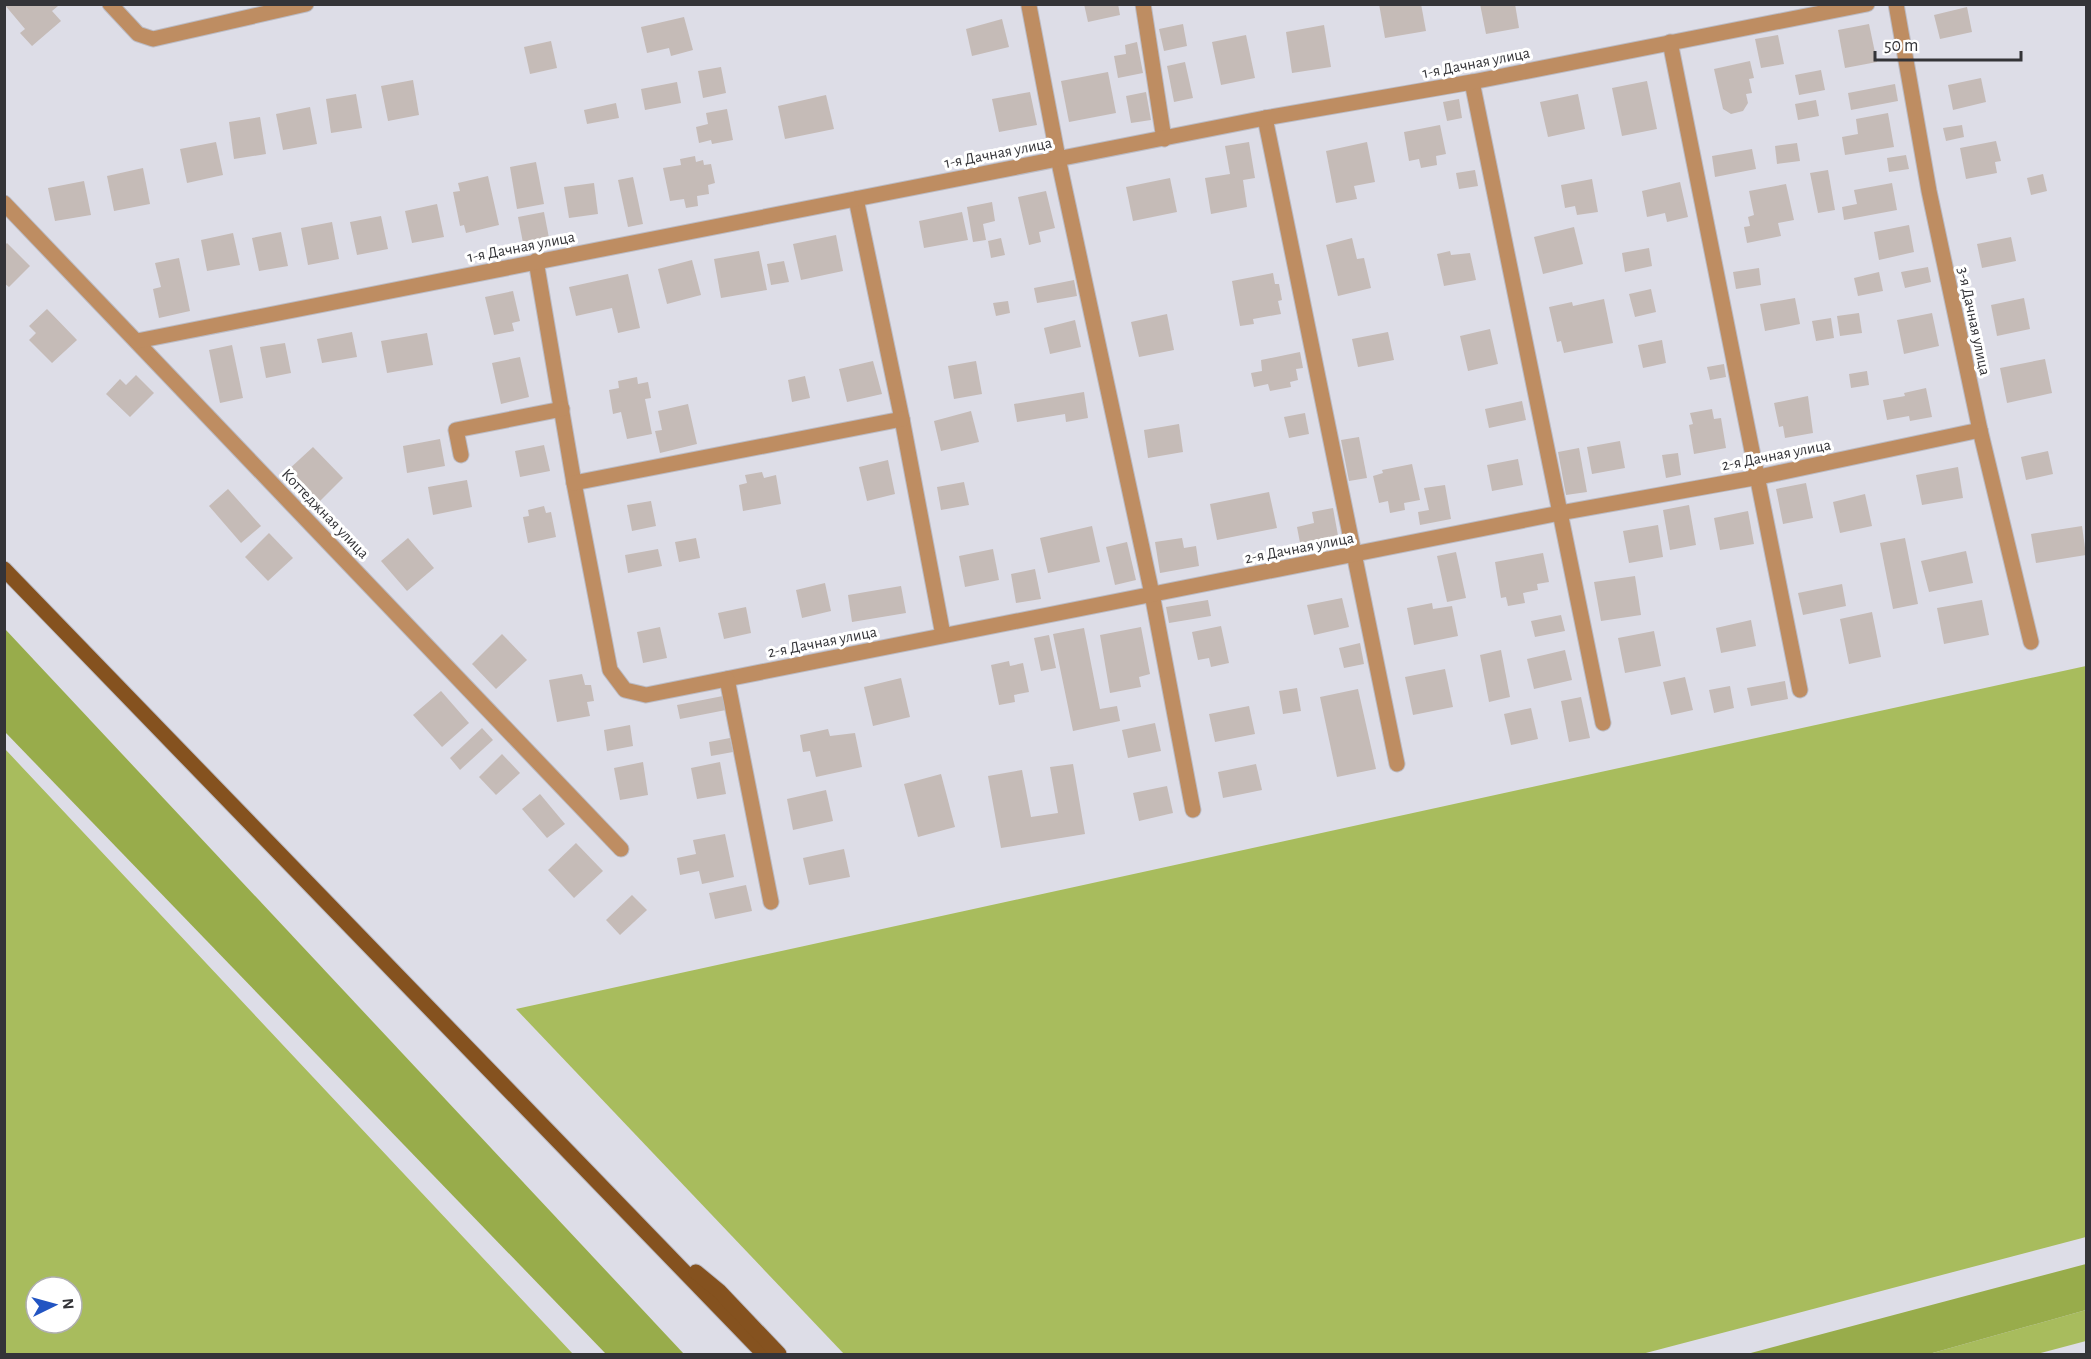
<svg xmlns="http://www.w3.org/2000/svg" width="2091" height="1359" font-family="'Alegreya Sans',sans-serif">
	<rect width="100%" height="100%" fill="#dddde7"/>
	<g fill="#a8bc5d" fill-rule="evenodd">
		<path d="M2086 666V1237L1642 1354H844L516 1009Z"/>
		<path d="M5 749 573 1354H5ZM36 1287H72V1323H36Z"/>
		<path d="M2086 1310V1341L2037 1354H1929Z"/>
	</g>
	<g fill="#98ac4b">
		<path d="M5 629 684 1354H606L5 732Z"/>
		<path d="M2086 1264V1310L1929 1354H1747Z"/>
	</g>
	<g fill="#c5bbb7">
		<path d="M4 4H57L58 6 52 11 61 21 32 46 20 33 25 29Z"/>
		<path d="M1084 4H1118L1120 15 1088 22Z"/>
		<path d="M1379 4H1421L1426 31 1385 38Z"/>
		<path d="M1480 4H1515L1519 28 1486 34Z"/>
		<path d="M1967 7 1972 32 1940 39 1934 15Z"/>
		<path d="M684 17 693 50 671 56 669 48 647 53 641 27Z"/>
		<path d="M1002 19 1009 47 972 56 966 29Z"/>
		<path d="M1183 24 1187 46 1164 51 1159 29Z"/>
		<path d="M1869 24 1877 62 1845 68 1838 30Z"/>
		<path d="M1324 25 1331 67 1292 73 1286 32Z"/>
		<path d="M1246 35 1255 78 1221 85 1212 42Z"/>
		<path d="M1778 35 1784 64 1761 68 1755 39Z"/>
		<path d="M551 41 557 68 530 74 524 47Z"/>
		<path d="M1137 42 1143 73 1118 78 1114 56 1126 54 1125 45Z"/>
		<path d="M1750 61 1754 78 1749 79 1752 93 1746 94 1748 103 1743 111 1731 114 1723 109 1714 69Z"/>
		<path d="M1185 62 1193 98 1174 102 1167 66Z"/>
		<path d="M721 67 726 93 703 98 698 71Z"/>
		<path d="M1821 70 1825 90 1799 95 1795 75Z"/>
		<path d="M1108 72 1116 113 1069 122 1061 81Z"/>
		<path d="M1981 78 1986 102 1953 110 1948 85Z"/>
		<path d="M413 80 419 115 388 121 381 86Z"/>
		<path d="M1647 81 1657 129 1622 136 1612 88Z"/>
		<path d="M677 82 681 103 645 110 641 89Z"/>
		<path d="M1895 84 1898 101 1851 110 1848 93Z"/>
		<path d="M1030 92 1037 125 999 132 992 99Z"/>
		<path d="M1146 92 1151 120 1131 123 1126 96Z"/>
		<path d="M356 94 362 128 331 133 326 99Z"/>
		<path d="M1578 94 1585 129 1548 137 1540 102Z"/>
		<path d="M826 95 834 129 785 139 778 106Z"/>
		<path d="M1459 99 1462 118 1447 121 1443 102Z"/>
		<path d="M1816 100 1819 116 1798 120 1795 104Z"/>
		<path d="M616 103 619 118 587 124 584 110Z"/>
		<path d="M310 107 317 144 283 150 276 114Z"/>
		<path d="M727 109 733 140 712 144 711 140 699 143 696 127 708 124 706 113Z"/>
		<path d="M1888 113 1894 147 1845 155 1842 137 1858 134 1856 119Z"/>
		<path d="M260 117 266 154 234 159 229 122Z"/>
		<path d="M1440 125 1446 154 1436 156 1437 165 1421 168 1419 159 1409 161 1404 132Z"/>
		<path d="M1962 125 1964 137 1946 141 1943 128Z"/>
		<path d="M1996 141 2001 161 1995 162 1997 173 1966 179 1960 148Z"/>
		<path d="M216 142 223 175 187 183 180 149Z"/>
		<path d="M1249 142 1255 178 1243 180 1247 207 1211 214 1205 178 1230 174 1225 146Z"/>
		<path d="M1367 142 1375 182 1354 186 1357 199 1336 203 1326 151Z"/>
		<path d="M1797 143 1800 161 1777 164 1775 146Z"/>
		<path d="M1752 149 1756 169 1715 177 1712 156Z"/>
		<path d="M1906 155 1909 169 1889 172 1887 158Z"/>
		<path d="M695 156 696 162 703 160 704 165 711 164 715 183 708 185 709 194 697 196 698 206 686 208 684 199 670 201 663 168 681 165 680 159Z"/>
		<path d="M536 162 544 204 517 209 510 167Z"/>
		<path d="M143 168 150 204 114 211 107 176Z"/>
		<path d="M1475 170 1478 186 1459 189 1456 173Z"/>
		<path d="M1828 170 1835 210 1818 213 1810 173Z"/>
		<path d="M2043 174 2047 191 2031 195 2027 178Z"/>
		<path d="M488 176 499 225 466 233 464 225 460 226 453 192 460 191 458 183Z"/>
		<path d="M633 177 643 224 628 227 618 180Z"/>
		<path d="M1170 178 1177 212 1133 221 1126 187Z"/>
		<path d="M1592 179 1598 212 1577 215 1575 206 1565 208 1561 185Z"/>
		<path d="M84 181 91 215 55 221 48 188Z"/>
		<path d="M1680 182 1688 217 1667 222 1665 213 1647 217 1642 191Z"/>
		<path d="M594 183 598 214 569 218 564 187Z"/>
		<path d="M1892 183 1897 210 1844 220 1842 207 1857 204 1854 190Z"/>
		<path d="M1786 184 1794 220 1778 223 1781 236 1747 243 1744 227 1750 226 1748 217 1754 215 1749 191Z"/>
		<path d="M1046 191 1055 228 1039 232 1041 242 1029 245 1018 197Z"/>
		<path d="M992 202 995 221 983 224 986 240 973 242 967 207Z"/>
		<path d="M437 204 444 237 412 243 405 211Z"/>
		<path d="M544 212 550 243 524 248 518 217Z"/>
		<path d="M962 212 968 240 924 248 919 221Z"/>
		<path d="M381 216 388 249 357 255 350 222Z"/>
		<path d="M332 222 339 259 308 265 301 228Z"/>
		<path d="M1909 225 1914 252 1879 260 1874 232Z"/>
		<path d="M1574 227 1583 264 1543 274 1534 237Z"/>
		<path d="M281 232 288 266 259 271 252 238Z"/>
		<path d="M233 233 240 265 207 271 201 240Z"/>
		<path d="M836 235 843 271 801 280 793 244Z"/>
		<path d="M2011 237 2016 261 1982 268 1977 244Z"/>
		<path d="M1001 238 1005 255 991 258 988 241Z"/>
		<path d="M1352 238 1357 259 1364 258 1371 288 1338 296 1326 245Z"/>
		<path d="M7 243 30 266 9 287 4 283V246Z"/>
		<path d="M1649 248 1652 266 1625 272 1622 253Z"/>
		<path d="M759 251 767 290 721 298 714 259Z"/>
		<path d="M1450 251 1451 255 1470 253 1476 280 1444 286 1437 254Z"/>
		<path d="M179 258 190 311 159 318 153 289 161 287 155 263Z"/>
		<path d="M692 260 701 295 667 304 658 269Z"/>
		<path d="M784 261 789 282 771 285 767 264Z"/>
		<path d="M1928 267 1931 282 1905 288 1901 272Z"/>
		<path d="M1759 268 1761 285 1736 289 1733 272Z"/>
		<path d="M1879 272 1883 291 1858 296 1854 278Z"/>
		<path d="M1273 273 1275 284H1279L1282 300 1278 301 1281 314 1253 319 1254 324 1240 326 1232 281Z"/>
		<path d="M628 274 640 328 618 333 612 308 576 316 569 287Z"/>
		<path d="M1074 280 1077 296 1037 303 1034 288Z"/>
		<path d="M1651 289 1656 312 1635 317 1629 294Z"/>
		<path d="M513 291 520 321 512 323 514 331 494 335 485 297Z"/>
		<path d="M1795 298 1800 324 1765 331 1760 304Z"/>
		<path d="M2024 298 2030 329 1997 336 1991 305Z"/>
		<path d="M1604 299 1613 343 1564 353 1561 341 1557 342 1549 307 1572 302 1573 306Z"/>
		<path d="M1008 301 1010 313 996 316 993 303Z"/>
		<path d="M47 309 77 340 52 363 29 340 36 333 29 326Z"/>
		<path d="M1859 313 1862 333 1840 336 1837 316Z"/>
		<path d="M1932 313 1939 346 1904 354 1897 320Z"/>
		<path d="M1167 314 1174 350 1139 357 1131 322Z"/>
		<path d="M1831 318 1834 338 1816 341 1812 321Z"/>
		<path d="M1075 320 1081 347 1050 354 1044 328Z"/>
		<path d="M1490 329 1498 364 1468 371 1460 336Z"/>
		<path d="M352 332 357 357 322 363 317 339Z"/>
		<path d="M1388 332 1394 360 1358 367 1352 339Z"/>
		<path d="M427 333 433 365 387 373 381 341Z"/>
		<path d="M1662 340 1666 363 1643 368 1638 345Z"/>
		<path d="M285 343 291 373 266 378 260 347Z"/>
		<path d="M232 345 243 398 220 403 209 350Z"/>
		<path d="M1300 352 1303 368 1296 369 1298 380 1290 382 1291 387 1270 391 1268 384 1254 387 1251 373 1262 371 1261 360Z"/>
		<path d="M520 357 529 397 501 404 492 363Z"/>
		<path d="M2045 359 2052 393 2007 403 2000 368Z"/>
		<path d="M873 361 882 394 847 402 839 369Z"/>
		<path d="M976 361 982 394 954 399 948 366Z"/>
		<path d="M1724 364 1726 377 1710 380 1707 367Z"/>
		<path d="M1867 371 1869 385 1851 388 1849 374Z"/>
		<path d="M136 375 154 393 130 417 106 394 120 379 126 385Z"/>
		<path d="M805 376 810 398 792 402 788 380Z"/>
		<path d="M637 377 638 384 648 382 651 398 645 399 652 434 627 439 621 412 613 414 609 390 619 388 618 381Z"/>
		<path d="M1926 388 1932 417 1910 421 1909 416 1887 420 1883 400 1905 396 1904 393Z"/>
		<path d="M1084 392 1088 418 1066 422 1065 414 1017 422 1014 404Z"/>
		<path d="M1808 396 1813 433 1785 438 1783 426 1779 427 1774 403Z"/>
		<path d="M1522 401 1526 420 1489 428 1485 409Z"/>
		<path d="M688 404 697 444 660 453 655 431 662 430 658 411Z"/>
		<path d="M1712 409 1714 419 1721 418 1726 448 1694 454 1689 425 1693 424 1690 413Z"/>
		<path d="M971 411 979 442 941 451 934 421Z"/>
		<path d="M1305 413 1309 434 1289 438 1284 417Z"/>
		<path d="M1179 424 1183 452 1148 458 1144 430Z"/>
		<path d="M1359 437 1367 478 1349 481 1341 440Z"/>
		<path d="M440 439 445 466 407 473 403 446Z"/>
		<path d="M1620 441 1625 468 1592 474 1587 447Z"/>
		<path d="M544 445 550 471 520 477 515 451Z"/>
		<path d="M313 447 343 478 318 503 287 471Z"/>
		<path d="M1579 448 1587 492 1566 495 1558 452Z"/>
		<path d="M2048 451 2053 474 2026 480 2021 457Z"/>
		<path d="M1678 453 1681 475 1666 478 1662 455Z"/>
		<path d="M1518 459 1523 485 1492 491 1487 465Z"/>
		<path d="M888 460 895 494 867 501 859 467Z"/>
		<path d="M1412 464 1420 500 1404 503 1405 510 1390 513 1388 501 1379 503 1373 476 1383 473 1382 470Z"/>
		<path d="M1958 467 1963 498 1922 505 1916 475Z"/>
		<path d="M762 472 764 478 776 475 781 504 743 511 739 485 747 483 745 475Z"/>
		<path d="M467 480 472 507 433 515 428 487Z"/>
		<path d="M964 482 969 505 941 510 937 487Z"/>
		<path d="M1806 483 1813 518 1783 524 1776 489Z"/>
		<path d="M1445 485 1451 519 1420 525 1418 512 1429 510 1424 488Z"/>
		<path d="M228 489 261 526 241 543 209 506Z"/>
		<path d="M1269 492 1277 528 1217 540 1210 504Z"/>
		<path d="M1865 494 1872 526 1840 533 1833 502Z"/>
		<path d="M651 501 656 526 632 531 627 505Z"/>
		<path d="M1689 505 1696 545 1670 550 1663 510Z"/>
		<path d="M544 506 546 513 551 512 556 537 528 543 523 517 529 516 528 510Z"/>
		<path d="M1333 508 1339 541 1301 548 1297 527 1314 523 1312 512Z"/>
		<path d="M1748 511 1754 544 1720 550 1714 518Z"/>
		<path d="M1658 525 1663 557 1629 563 1623 531Z"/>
		<path d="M1092 526 1100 562 1048 573 1040 538Z"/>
		<path d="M2082 526 2086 555 2036 563 2031 534Z"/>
		<path d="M269 533 293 558 268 581 245 557Z"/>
		<path d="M408 538 434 568 407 591 381 561Z"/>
		<path d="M696 538 700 558 679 562 675 542Z"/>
		<path d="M1182 538 1184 548 1196 546 1199 566 1160 573 1155 542Z"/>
		<path d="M1905 538 1918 604 1893 609 1880 543Z"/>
		<path d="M1127 542 1136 580 1115 585 1106 547Z"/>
		<path d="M658 549 662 566 628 573 625 555Z"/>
		<path d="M993 549 999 580 965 587 959 556Z"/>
		<path d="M1966 551 1973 583 1929 592 1921 561Z"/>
		<path d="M1456 552 1466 598 1447 602 1437 556Z"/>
		<path d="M1543 553 1549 582 1537 584 1538 590 1523 593 1525 603 1508 606 1506 597 1501 598 1495 562Z"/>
		<path d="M1035 569 1041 599 1016 603 1011 574Z"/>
		<path d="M1635 576 1641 615 1601 621 1594 582Z"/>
		<path d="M825 583 831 611 802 618 796 590Z"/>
		<path d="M1842 584 1846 606 1803 615 1798 593Z"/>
		<path d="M901 586 906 613 852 622 848 595Z"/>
		<path d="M1342 598 1349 627 1314 635 1307 605Z"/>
		<path d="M1208 600 1211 616 1169 623 1166 607Z"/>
		<path d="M1982 600 1989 635 1944 644 1937 608Z"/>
		<path d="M1432 603 1433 609 1452 606 1458 636 1414 645 1407 608Z"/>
		<path d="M746 607 751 633 724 639 718 613Z"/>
		<path d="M1872 612 1881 657 1849 664 1840 619Z"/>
		<path d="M1561 615 1565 631 1535 637 1531 621Z"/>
		<path d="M1751 620 1756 646 1721 653 1716 628Z"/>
		<path d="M1221 626 1229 663 1211 667 1209 658 1198 660 1192 632Z"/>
		<path d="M660 627 667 658 643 663 637 632Z"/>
		<path d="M1141 627 1150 674 1139 677 1141 687 1110 693 1100 635Z"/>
		<path d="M1084 628 1100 709 1117 706 1120 721 1073 731 1053 634Z"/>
		<path d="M1654 631 1661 666 1625 673 1618 638Z"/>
		<path d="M502 634 527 660 496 689 472 664Z"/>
		<path d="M1049 635 1056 668 1041 671 1034 638Z"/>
		<path d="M1360 643 1364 664 1344 668 1339 648Z"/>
		<path d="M1501 650 1510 697 1489 702 1480 655Z"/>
		<path d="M1565 650 1572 680 1534 689 1527 659Z"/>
		<path d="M1009 661 1010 666 1023 663 1029 692 1014 695 1015 702 999 705 991 665Z"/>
		<path d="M1445 669 1453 707 1413 715 1405 677Z"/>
		<path d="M582 674 585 685H591L594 701 587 702 590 716 557 722 549 680Z"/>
		<path d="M1685 677 1693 710 1671 715 1663 682Z"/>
		<path d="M901 678 910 717 873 726 864 687Z"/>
		<path d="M1785 681 1788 699 1751 706 1747 688Z"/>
		<path d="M1730 686 1734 708 1714 713 1709 690Z"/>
		<path d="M1297 688 1301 711 1283 714 1279 691Z"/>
		<path d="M1358 689 1376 769 1337 777 1320 697Z"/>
		<path d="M441 691 469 723 442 747 413 715Z"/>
		<path d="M723 696 726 710 680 719 677 705Z"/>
		<path d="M1581 697 1590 738 1569 742 1561 701Z"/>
		<path d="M1249 706 1255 734 1215 742 1209 714Z"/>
		<path d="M1531 708 1538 739 1511 745 1504 714Z"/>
		<path d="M1155 723 1161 751 1128 758 1122 730Z"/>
		<path d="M630 725 633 746 607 751 604 730Z"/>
		<path d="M482 728 493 740 460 770 450 758Z"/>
		<path d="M828 729 830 736 855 733 862 767 816 777 810 751 803 752 800 735Z"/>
		<path d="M730 738 733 752 711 756 709 742Z"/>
		<path d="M502 754 520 773 496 795 479 777Z"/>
		<path d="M643 762 648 795 620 800 614 768Z"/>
		<path d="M720 762 726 794 697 799 691 768Z"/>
		<path d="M1073 764 1085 834 1001 848 988 776 1022 770 1031 817 1058 813 1050 767Z"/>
		<path d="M1256 764 1262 790 1223 798 1218 772Z"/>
		<path d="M941 774 955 827 918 837 904 784Z"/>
		<path d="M1167 786 1173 813 1139 821 1133 793Z"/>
		<path d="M826 790 833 821 793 830 787 799Z"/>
		<path d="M540 794 565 824 547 838 522 809Z"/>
		<path d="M725 834 734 877 702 884 699 871 680 875 677 858 696 854 693 840Z"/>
		<path d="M576 843 603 871 574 898 548 870Z"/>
		<path d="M844 849 850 877 809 885 803 858Z"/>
		<path d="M746 885 752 911 715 919 709 893Z"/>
		<path d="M632 895 647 910 620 935 606 920Z"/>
	</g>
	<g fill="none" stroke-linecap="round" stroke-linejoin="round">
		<defs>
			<g id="minor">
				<path d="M110 4 138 34 153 39 306 4"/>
				<path d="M1143 4 1164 139"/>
				<path d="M1896 4 1929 191 1980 430 2031 642"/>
				<path d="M1029 6 1058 158 1152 594 1193 810"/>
				<path d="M1670 42 1800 690"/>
				<path d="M1472 82 1603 723"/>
				<path d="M1265 118 1397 764"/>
				<path d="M856 199 902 419 943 635"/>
				<path d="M4 203 621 849"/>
				<path d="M536 261 574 483 610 670 625 690 646 695 1560 513 1759 477 1980 430"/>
				<path d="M137 341 1265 118 1472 82 1867 4"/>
				<path d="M461 455 456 430 562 409"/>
				<path d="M574 483 902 419"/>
				<path d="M727 679 771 902"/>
			</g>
			<g id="major">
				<path d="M4 569 764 1354"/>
				<path d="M696 1272 719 1291 779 1354"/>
			</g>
		</defs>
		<use href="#minor" stroke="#bbbbc4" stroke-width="17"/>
		<use href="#major" stroke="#bbbbc4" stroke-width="17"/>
		<use href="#minor" stroke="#be8d62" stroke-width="15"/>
		<use href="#major" stroke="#85521f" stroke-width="15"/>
	</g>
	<g text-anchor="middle" stroke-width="6" stroke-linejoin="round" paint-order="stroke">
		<g font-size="16" fill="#343438" stroke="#fff">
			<text transform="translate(1476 62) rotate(-11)" y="6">1-я Дачная улица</text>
			<text transform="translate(998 152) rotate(-11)" y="6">1-я Дачная улица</text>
			<text transform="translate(521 246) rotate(-11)" y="6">1-я Дачная улица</text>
			<text transform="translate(1975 321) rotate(78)" y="6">3-я Дачная улица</text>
			<text transform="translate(1776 454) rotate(-11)" y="6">2-я Дачная улица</text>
			<text transform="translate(326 513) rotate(46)" y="6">Коттеджная улица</text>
			<text transform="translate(1299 547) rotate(-11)" y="6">2-я Дачная улица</text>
			<text transform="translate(822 641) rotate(-11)" y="6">2-я Дачная улица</text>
		</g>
	</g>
	<rect width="2091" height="1359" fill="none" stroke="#343438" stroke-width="12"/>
	<g transform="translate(54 1305) rotate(85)"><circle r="28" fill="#ffffff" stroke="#aeaeaf" stroke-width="1.5"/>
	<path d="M0-4.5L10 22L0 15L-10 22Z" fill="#2254c2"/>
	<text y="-9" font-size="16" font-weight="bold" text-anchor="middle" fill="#343438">N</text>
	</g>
	<path d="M1875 51v9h146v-9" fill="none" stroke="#343438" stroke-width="3"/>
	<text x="1884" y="51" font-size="18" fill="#343438" stroke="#ffffff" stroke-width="4.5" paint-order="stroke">50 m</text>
</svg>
